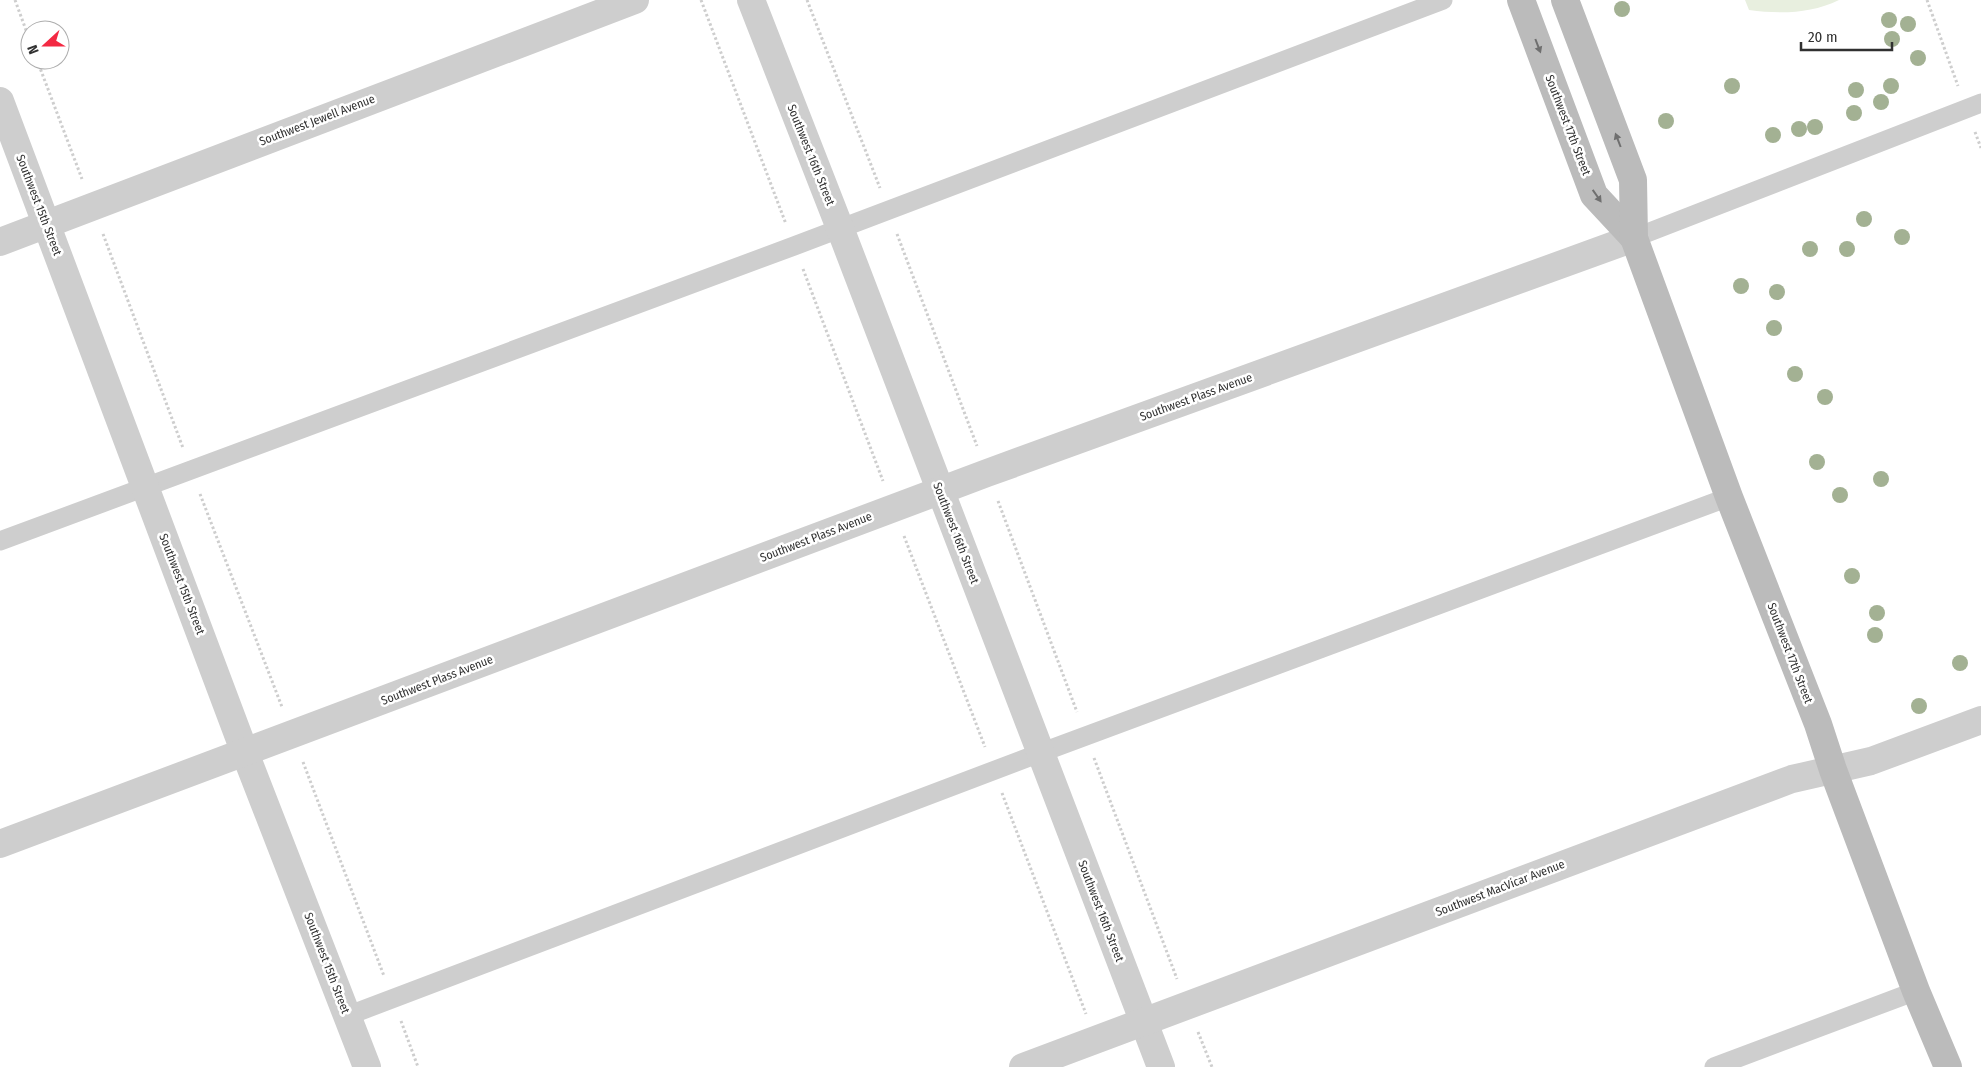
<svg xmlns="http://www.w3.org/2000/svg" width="1981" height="1067" font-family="'Fira Sans Condensed',sans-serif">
	<rect width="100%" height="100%" fill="#fff"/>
	<path fill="#e8efdf" d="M1745 0H1839C1810 14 1780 14 1749 10Z"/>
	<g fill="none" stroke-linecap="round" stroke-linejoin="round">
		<g stroke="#cecece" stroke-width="3" stroke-dasharray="2.5 2.5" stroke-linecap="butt">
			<path d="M15 0 30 41"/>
			<path d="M701 0 786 224"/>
			<path d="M807 0 880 188"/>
			<path d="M1927 0 1958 86"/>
			<path d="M37 60 82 179"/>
			<path d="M1975 132 1981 148"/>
			<path d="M103 234 183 448"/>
			<path d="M897 234 977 446"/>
			<path d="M803 269 883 481"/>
			<path d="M200 494 282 707"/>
			<path d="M998 501 1077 712"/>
			<path d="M904 536 985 747"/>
			<path d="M1094 758 1177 979"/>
			<path d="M303 762 384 976"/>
			<path d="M1002 793 1086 1014"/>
			<path d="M401 1021 418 1067"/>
			<path d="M1198 1032 1212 1067"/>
		</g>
		<g stroke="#cecece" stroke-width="19">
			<path d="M1634 238 1981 103"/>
			<path d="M0 541 794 246 1443 0"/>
			<path d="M347 1016 1040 753 1729 497"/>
			<path d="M1714 1067 1916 991"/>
		</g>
		<g stroke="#cecece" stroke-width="28">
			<path d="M751 0 840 228 1161 1067"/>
			<path d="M0 101 245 753 367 1067"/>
			<path d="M0 242 635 0"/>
			<path d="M0 844 987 473 1634 238"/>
		</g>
		<path stroke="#cecece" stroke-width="28" d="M1023 1067 1792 779 1871 761 1981 720"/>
		<g stroke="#bbb" stroke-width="28">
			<path d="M1521 0 1594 195 1634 238"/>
			<path d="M1565 0 1633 180 1634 238 1729 497 1818 724 1833 770 1916 991 1948 1067"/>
		</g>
	</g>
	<g fill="#a3b193">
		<circle cx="1622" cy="9" r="8"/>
		<circle cx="1889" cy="20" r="8"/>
		<circle cx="1908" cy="24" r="8"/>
		<circle cx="1892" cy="39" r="8"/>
		<circle cx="1918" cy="58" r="8"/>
		<circle cx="1732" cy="86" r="8"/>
		<circle cx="1891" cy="86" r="8"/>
		<circle cx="1856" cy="90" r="8"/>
		<circle cx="1881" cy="102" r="8"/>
		<circle cx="1854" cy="113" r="8"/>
		<circle cx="1666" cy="121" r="8"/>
		<circle cx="1815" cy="127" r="8"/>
		<circle cx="1799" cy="129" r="8"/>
		<circle cx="1773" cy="135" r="8"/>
		<circle cx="1864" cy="219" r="8"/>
		<circle cx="1902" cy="237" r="8"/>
		<circle cx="1810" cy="249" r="8"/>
		<circle cx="1847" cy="249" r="8"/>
		<circle cx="1741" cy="286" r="8"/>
		<circle cx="1777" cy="292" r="8"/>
		<circle cx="1774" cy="328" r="8"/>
		<circle cx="1795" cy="374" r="8"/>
		<circle cx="1825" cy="397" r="8"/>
		<circle cx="1817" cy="462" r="8"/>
		<circle cx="1881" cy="479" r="8"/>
		<circle cx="1840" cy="495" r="8"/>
		<circle cx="1852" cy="576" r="8"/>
		<circle cx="1877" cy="613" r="8"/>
		<circle cx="1875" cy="635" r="8"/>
		<circle cx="1960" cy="663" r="8"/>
		<circle cx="1919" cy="706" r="8"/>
	</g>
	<defs><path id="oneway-solid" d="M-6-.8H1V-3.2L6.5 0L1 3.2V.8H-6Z" transform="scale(1.25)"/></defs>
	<g fill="#6f6f6f">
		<use href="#oneway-solid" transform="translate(1538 46) rotate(69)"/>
		<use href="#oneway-solid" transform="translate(1618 140) rotate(-111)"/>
		<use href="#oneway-solid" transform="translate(1597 196) rotate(55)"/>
	</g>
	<g text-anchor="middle" stroke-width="5" stroke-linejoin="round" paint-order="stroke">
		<g font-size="12" fill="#313131" stroke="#fff">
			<text transform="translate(317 120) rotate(-21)" y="4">Southwest Jewell Avenue</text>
			<text transform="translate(1568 125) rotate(69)" y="4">Southwest 17th Street</text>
			<text transform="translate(811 155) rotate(68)" y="4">Southwest 16th Street</text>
			<text transform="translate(39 205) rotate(69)" y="4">Southwest 15th Street</text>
			<text transform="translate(1196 397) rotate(-20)" y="4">Southwest Plass Avenue</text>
			<text transform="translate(956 533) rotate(69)" y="4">Southwest 16th Street</text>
			<text transform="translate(816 537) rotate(-21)" y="4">Southwest Plass Avenue</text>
			<text transform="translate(182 584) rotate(69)" y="4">Southwest 15th Street</text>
			<text transform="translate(1790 653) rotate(69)" y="4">Southwest 17th Street</text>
			<text transform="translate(437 680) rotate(-21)" y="4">Southwest Plass Avenue</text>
			<text transform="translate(1500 888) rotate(-21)" y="4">Southwest MacVicar Avenue</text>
			<text transform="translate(1101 911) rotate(69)" y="4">Southwest 16th Street</text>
			<text transform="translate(327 963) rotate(69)" y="4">Southwest 15th Street</text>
		</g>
	</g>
	<g transform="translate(45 45) rotate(249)"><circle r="24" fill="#ffffff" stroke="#adadad"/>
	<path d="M0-4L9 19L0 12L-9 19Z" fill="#f32943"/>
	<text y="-8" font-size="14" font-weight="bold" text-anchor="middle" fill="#313131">N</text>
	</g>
	<path d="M1801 42v8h91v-8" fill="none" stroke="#313131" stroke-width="2.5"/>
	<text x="1808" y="42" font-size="15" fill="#313131" stroke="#ffffff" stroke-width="4" paint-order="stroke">20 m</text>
</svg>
